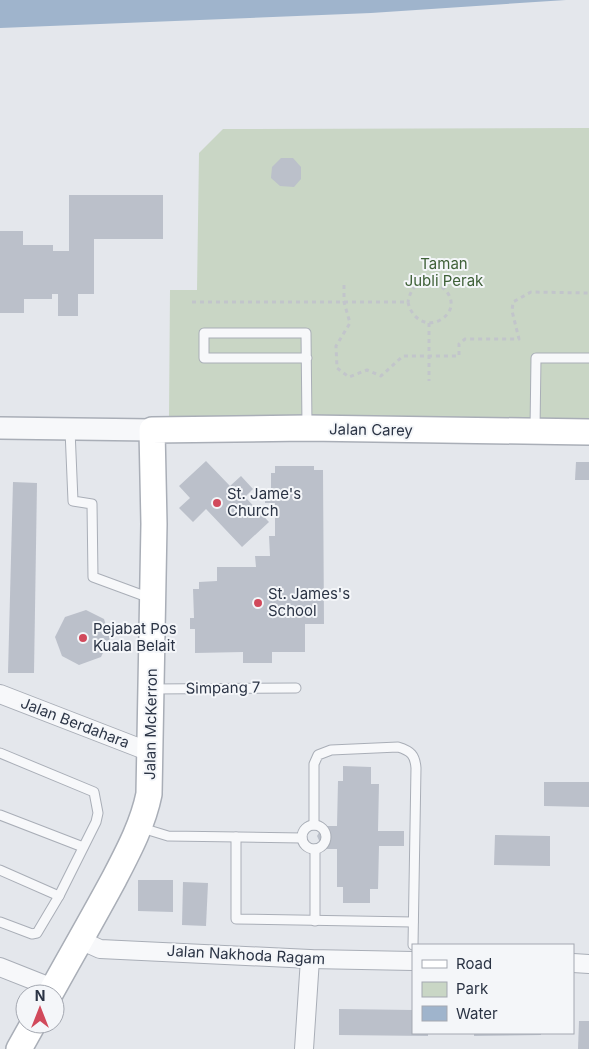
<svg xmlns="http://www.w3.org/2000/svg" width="589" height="1049" font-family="Inter,sans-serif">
	<rect width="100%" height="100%" fill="#e4e7ec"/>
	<path fill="#c9d6c5" d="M589 128V419L169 416 170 290H197L199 153 223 129Z"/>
	<path fill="#9fb4cc" d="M0 0H566L371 13 0 28Z"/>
	<g fill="#bbc0ca">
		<path d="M281 158H293L301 167V179L294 187 280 186 271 178 272 167Z"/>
		<path d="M69 195H163V239H94V294H78V316H58V294H52V299H24V313H0V231H23V245H53V251H69Z"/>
		<path d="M206 461 230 486 241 476 253 489 245 497 269 522 242 547 206 509 193 522 179 508 190 498 179 486Z"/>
		<path d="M576 462H589V480H575Z"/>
		<path d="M275 466H314V470H323L324 624H305V652H272V663H243V652L195 653V629H190V618H194L193 589H199V582L217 581V567H256L255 556H270L269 536H275V503H265V493H271V473H275Z"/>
		<path d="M13 482 37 483 34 673H8Z"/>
		<path d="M86 610 104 619 110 638 101 657 79 665 62 656 55 637 65 617Z"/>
		<path d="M343 766 371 767V784H379L378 831H404V846H379L378 889H370V903H343V887H337V849H323L317 836 323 826H337L338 781H343Z"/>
		<path d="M544 782H589V807L544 806Z"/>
		<path d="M495 835 550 836V866L494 865Z"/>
		<path d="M138 880H173V912L138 911Z"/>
		<path d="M183 882 208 883 206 926 182 925Z"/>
		<path d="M339 1009 413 1010V1033H428V1036L339 1035Z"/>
		<path d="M579 1021H589V1049H578Z"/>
		<path d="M474 1033H541V1035L474 1036Z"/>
	</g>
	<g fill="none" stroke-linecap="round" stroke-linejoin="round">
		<defs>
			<g id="service">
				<path d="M307 358H204V333H306L307 426"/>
				<path d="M535 429 536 358H589"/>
				<path d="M70 430 73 501 92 504 93 577 150 598"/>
				<path d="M153 689 296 688"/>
				<path d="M0 753 94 792 98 813 96 822 59 896 37 933 32 934 0 922"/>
				<path d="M0 815 83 847"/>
				<circle cx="314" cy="837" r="12"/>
				<path d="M314 825V764L318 755 331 750 398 747C411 751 415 755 416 768L413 945"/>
				<path d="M142 828 168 836 302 838"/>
				<path d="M236 837V919L413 922"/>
				<path d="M315 849V921"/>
				<path d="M0 870 59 896"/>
			</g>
			<g id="minor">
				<path d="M0 694 150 752"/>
				<path d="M80 940 100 949 310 959 413 961"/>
				<path d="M573 963 589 964"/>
				<path d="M0 967 53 988"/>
				<path d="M304 1049 310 959"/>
			</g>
			<path id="tertiary" d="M0 428 152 430"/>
			<g id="secondary">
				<path d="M50 994C71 956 93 918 114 879 128 852 143 824 149 794L154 524 152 430 307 428 589 432"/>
				<path d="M19 1049 33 1024"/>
			</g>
		</defs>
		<use href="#service" stroke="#a9aeb7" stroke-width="11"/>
		<use href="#minor" stroke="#a9aeb7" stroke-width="20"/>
		<use href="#tertiary" stroke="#a9aeb7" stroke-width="24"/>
		<use href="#secondary" stroke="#a9aeb7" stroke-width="28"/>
		<g stroke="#c2c5cb" stroke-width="3" stroke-dasharray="4 4" stroke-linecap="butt">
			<path d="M344 285V302L350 323 336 346 337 368 349 377 367 370 381 376 403 356H459V344L465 339H519L512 311 513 302 531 292 589 293"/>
			<path d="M192 302H408C411 318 427 329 442 319 473 297 416 257 408 302"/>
			<path d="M429 323V381"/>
		</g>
		<use href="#service" stroke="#f7f8fa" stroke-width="9"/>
		<use href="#minor" stroke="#f7f8fa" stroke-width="18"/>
		<use href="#tertiary" stroke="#f7f8fa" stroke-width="21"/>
		<use href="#secondary" stroke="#fff" stroke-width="25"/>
	</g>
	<g fill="#d1495b" stroke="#f4f6f9" stroke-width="2">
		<circle cx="217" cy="503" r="5"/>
		<circle cx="258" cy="603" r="5"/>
		<circle cx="83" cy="638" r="5"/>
	</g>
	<g text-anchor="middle" stroke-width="4" stroke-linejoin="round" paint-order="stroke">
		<g font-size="15" fill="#3f6138" stroke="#f4f6f9">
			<text x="444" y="269">Taman<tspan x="444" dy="17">Jubli Perak</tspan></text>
		</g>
		<g font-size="15" fill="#2b3445" stroke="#f4f6f9">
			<text transform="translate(371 430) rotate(1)" y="5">Jalan Carey</text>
			<text transform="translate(223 688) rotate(-1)" y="5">Simpang 7</text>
			<text transform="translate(75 723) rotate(21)" y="5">Jalan Berdahara</text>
			<text transform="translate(151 724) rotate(-89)" y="5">Jalan McKerron</text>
			<text transform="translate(246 955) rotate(3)" y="5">Jalan Nakhoda Ragam</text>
		</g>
		<g font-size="15" fill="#2b3445" stroke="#f4f6f9" text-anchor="start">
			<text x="227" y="499">St. Jame's<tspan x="227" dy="17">Church</tspan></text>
			<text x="268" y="599">St. James's<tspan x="268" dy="17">School</tspan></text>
			<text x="93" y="634">Pejabat Pos<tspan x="93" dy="17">Kuala Belait</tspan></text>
		</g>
	</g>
	<rect x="412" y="944" width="162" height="90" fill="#f4f6f9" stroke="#a4a8b1"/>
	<rect x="422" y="960" width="25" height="8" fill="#ffffff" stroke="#a4a8b1"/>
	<text x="456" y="969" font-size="15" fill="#2b3445">Road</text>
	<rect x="422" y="982" width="25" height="15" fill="#c9d6c5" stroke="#a4a8b1"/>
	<text x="456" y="994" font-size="15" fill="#2b3445">Park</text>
	<rect x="422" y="1006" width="25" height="15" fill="#9fb4cc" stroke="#a4a8b1"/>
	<text x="456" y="1019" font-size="15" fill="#2b3445">Water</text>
	<g transform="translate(40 1009)"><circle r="24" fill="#f4f6f9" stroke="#a4a8b1"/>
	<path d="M0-4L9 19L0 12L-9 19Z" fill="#d1495b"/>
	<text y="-8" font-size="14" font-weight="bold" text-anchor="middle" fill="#2b3445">N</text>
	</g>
</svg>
